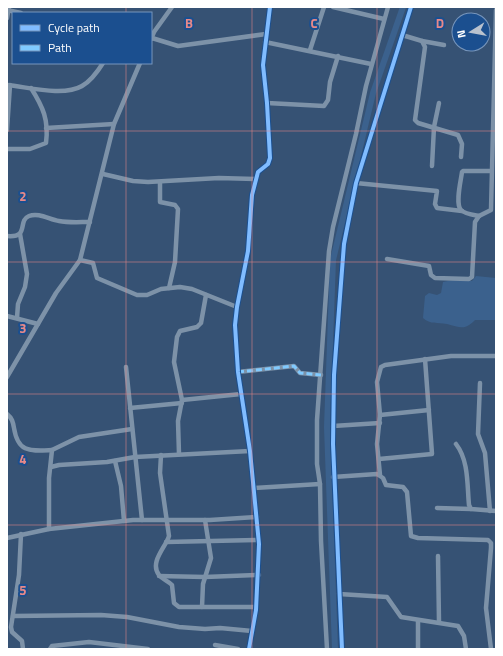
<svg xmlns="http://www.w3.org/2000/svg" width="503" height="656" font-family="'Titillium Web',sans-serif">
	<rect width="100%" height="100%" fill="#365274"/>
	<path fill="#3b618d" d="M476 276 496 278V320H475C464 331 460 327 447 324 437 322 431 325 423 318L425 296 429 293 437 295 441 293 443 282 457 279 472 281Z"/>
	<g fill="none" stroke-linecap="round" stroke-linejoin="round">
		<path stroke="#3b618d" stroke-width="6" d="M335 649 327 427 333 260 373 93 403 7"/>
		<g stroke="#7d92a8" stroke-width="4.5">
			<path d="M333 7 384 19"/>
			<path d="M7 10 21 13"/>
			<path d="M7 18 9 7"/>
			<path d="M402 35 422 41 425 47 415 120 418 123 458 135 462 144 461 157"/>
			<path d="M152 38 178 46 266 34"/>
			<path d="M151 39 154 32 172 7"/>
			<path d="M422 41 444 45"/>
			<path d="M265 42 371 64"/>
			<path d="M310 50 324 7"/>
			<path d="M7 85C28 87 63 97 82 86 91 81 98 71 103 63"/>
			<path d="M267 103 324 106 328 100 330 82 338 56"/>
			<path d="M46 128 114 124"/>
			<path d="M7 130 10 85"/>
			<path d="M7 149H30L46 143C49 120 43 107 31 88"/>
			<path d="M432 166 434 127 439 103"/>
			<path d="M103 174 133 181 148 182 219 178 255 179"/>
			<path d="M160 182V202L175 205 178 209 175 262 169 288"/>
			<path d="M356 183 437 191 435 204 437 208 462 211"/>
			<path d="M479 216C474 215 465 214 461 210 455 204 461 180 462 172L463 171H491"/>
			<path d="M7 236C30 238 17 221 29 216 39 212 50 220 59 221 69 223 80 222 90 222"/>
			<path d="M387 259 429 266 431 275 435 278 469 279 472 277 475 222 479 216 491 210 496 10"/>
			<path d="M80 260 93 263 97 278 137 295H147L161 289 180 287 192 289 237 307"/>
			<path d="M7 316 38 324"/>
			<path d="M17 318 18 304 25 287 27 274 20 234"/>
			<path d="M126 367 142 520"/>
			<path d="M238 372 294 366 300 373 321 375"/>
			<path d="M7 377 56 293 80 260 114 124 140 63"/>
			<path d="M480 383 478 434 485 453 490 511"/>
			<path d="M182 400 241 394"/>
			<path d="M130 408 182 403"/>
			<path d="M7 414C12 418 13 422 14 428 18 453 30 451 52 450"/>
			<path d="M380 415 429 410"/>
			<path d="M333 426 380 423"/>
			<path d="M456 444C469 461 467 485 469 505L471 509 496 511"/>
			<path d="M179 454 178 421 182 400 174 362 177 337 180 331 197 327 201 323 206 295"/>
			<path d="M161 455 160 473 169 536C166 547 149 562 159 575 162 579 168 581 172 585L174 603 179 607H256"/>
			<path d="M379 459 432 454 425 359"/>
			<path d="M115 461 121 486 124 521"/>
			<path d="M51 467 59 465 107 462 135 457 250 451"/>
			<path d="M380 475 377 444 380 415 377 382 381 367 385 365 451 356H496"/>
			<path d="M333 477 377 474 383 478 386 485 403 487 407 492 411 536 418 538 488 540 491 543V548L486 608 491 649"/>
			<path d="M254 488 320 484"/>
			<path d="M437 508 471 509"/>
			<path d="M49 529V478L52 450 79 437 132 429"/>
			<path d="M21 534 19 575 11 627 12 632 22 641 23 649"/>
			<path d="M7 538 49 529 133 520H210L257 517"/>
			<path d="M166 542 258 540"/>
			<path d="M438 556 439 622"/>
			<path d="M159 576 205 577 259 575"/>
			<path d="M339 594 387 597 401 617 458 626 464 636 466 649"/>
			<path d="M202 607 203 584 211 558 205 520"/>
			<path d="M13 616 101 615 127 617 179 627 205 629 220 628 252 631"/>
			<path d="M215 645 238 649"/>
			<path d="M50 649 52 646 89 642 148 649"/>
			<path d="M249 649 256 610 259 544 250 451 238 372 235 325 237 307 248 251 252 195 258 172 268 164 270 158 267 103 263 65 270 7"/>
			<path d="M327 649 321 541 320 484 317 464V420L329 251 333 227 356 134 366 86 388 7"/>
			<path d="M342 649 333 444 334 375 344 244 356 183 411 7"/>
			<path d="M418 649V621"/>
		</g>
		<path stroke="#80caff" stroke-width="3" stroke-dasharray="6 3" stroke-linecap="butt" d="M238 372 294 366 300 373 321 375"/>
		<defs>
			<g id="cycleway">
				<path d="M249 649 256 610 259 544 250 451 238 372 235 325 237 307 248 251 252 195 258 172 268 164 270 158 267 103 263 65 270 7"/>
				<path d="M342 649 333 444 334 375 344 244 356 183 411 7"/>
			</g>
		</defs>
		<use href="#cycleway" stroke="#1b4f8f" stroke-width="6"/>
		<use href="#cycleway" stroke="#80bcff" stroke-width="4"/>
	</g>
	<path fill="none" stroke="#e88989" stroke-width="1" stroke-opacity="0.55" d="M126 7V13M252 7V649M377 7V649M126 63V649M7 131H496M7 262H496M7 394H496M7 525H496"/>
	<g font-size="13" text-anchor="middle" font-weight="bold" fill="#e88989" stroke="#1b4f8f" stroke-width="4" stroke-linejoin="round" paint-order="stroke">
		<text x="189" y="28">B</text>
		<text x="314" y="28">C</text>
		<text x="440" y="28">D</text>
		<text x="23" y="201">2</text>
		<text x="23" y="333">3</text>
		<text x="23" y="464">4</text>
		<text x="23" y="595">5</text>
	</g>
	<rect width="503" height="656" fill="none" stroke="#ffffff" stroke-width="16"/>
	<rect x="12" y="12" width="140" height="52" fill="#1b4f8f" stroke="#7695bc"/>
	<rect x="20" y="25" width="20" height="6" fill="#80bcff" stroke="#7695bc"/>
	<text x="48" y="32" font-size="12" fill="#ffffff">Cycle path</text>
	<rect x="20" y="45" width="20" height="6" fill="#80caff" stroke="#7695bc"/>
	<text x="48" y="52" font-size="12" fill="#ffffff">Path</text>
	<g transform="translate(471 32) rotate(259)"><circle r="19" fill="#1b4f8f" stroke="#7695bc"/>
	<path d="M0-3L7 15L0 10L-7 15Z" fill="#b9c2ce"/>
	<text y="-6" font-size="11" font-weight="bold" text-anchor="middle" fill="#ffffff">N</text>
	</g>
</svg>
